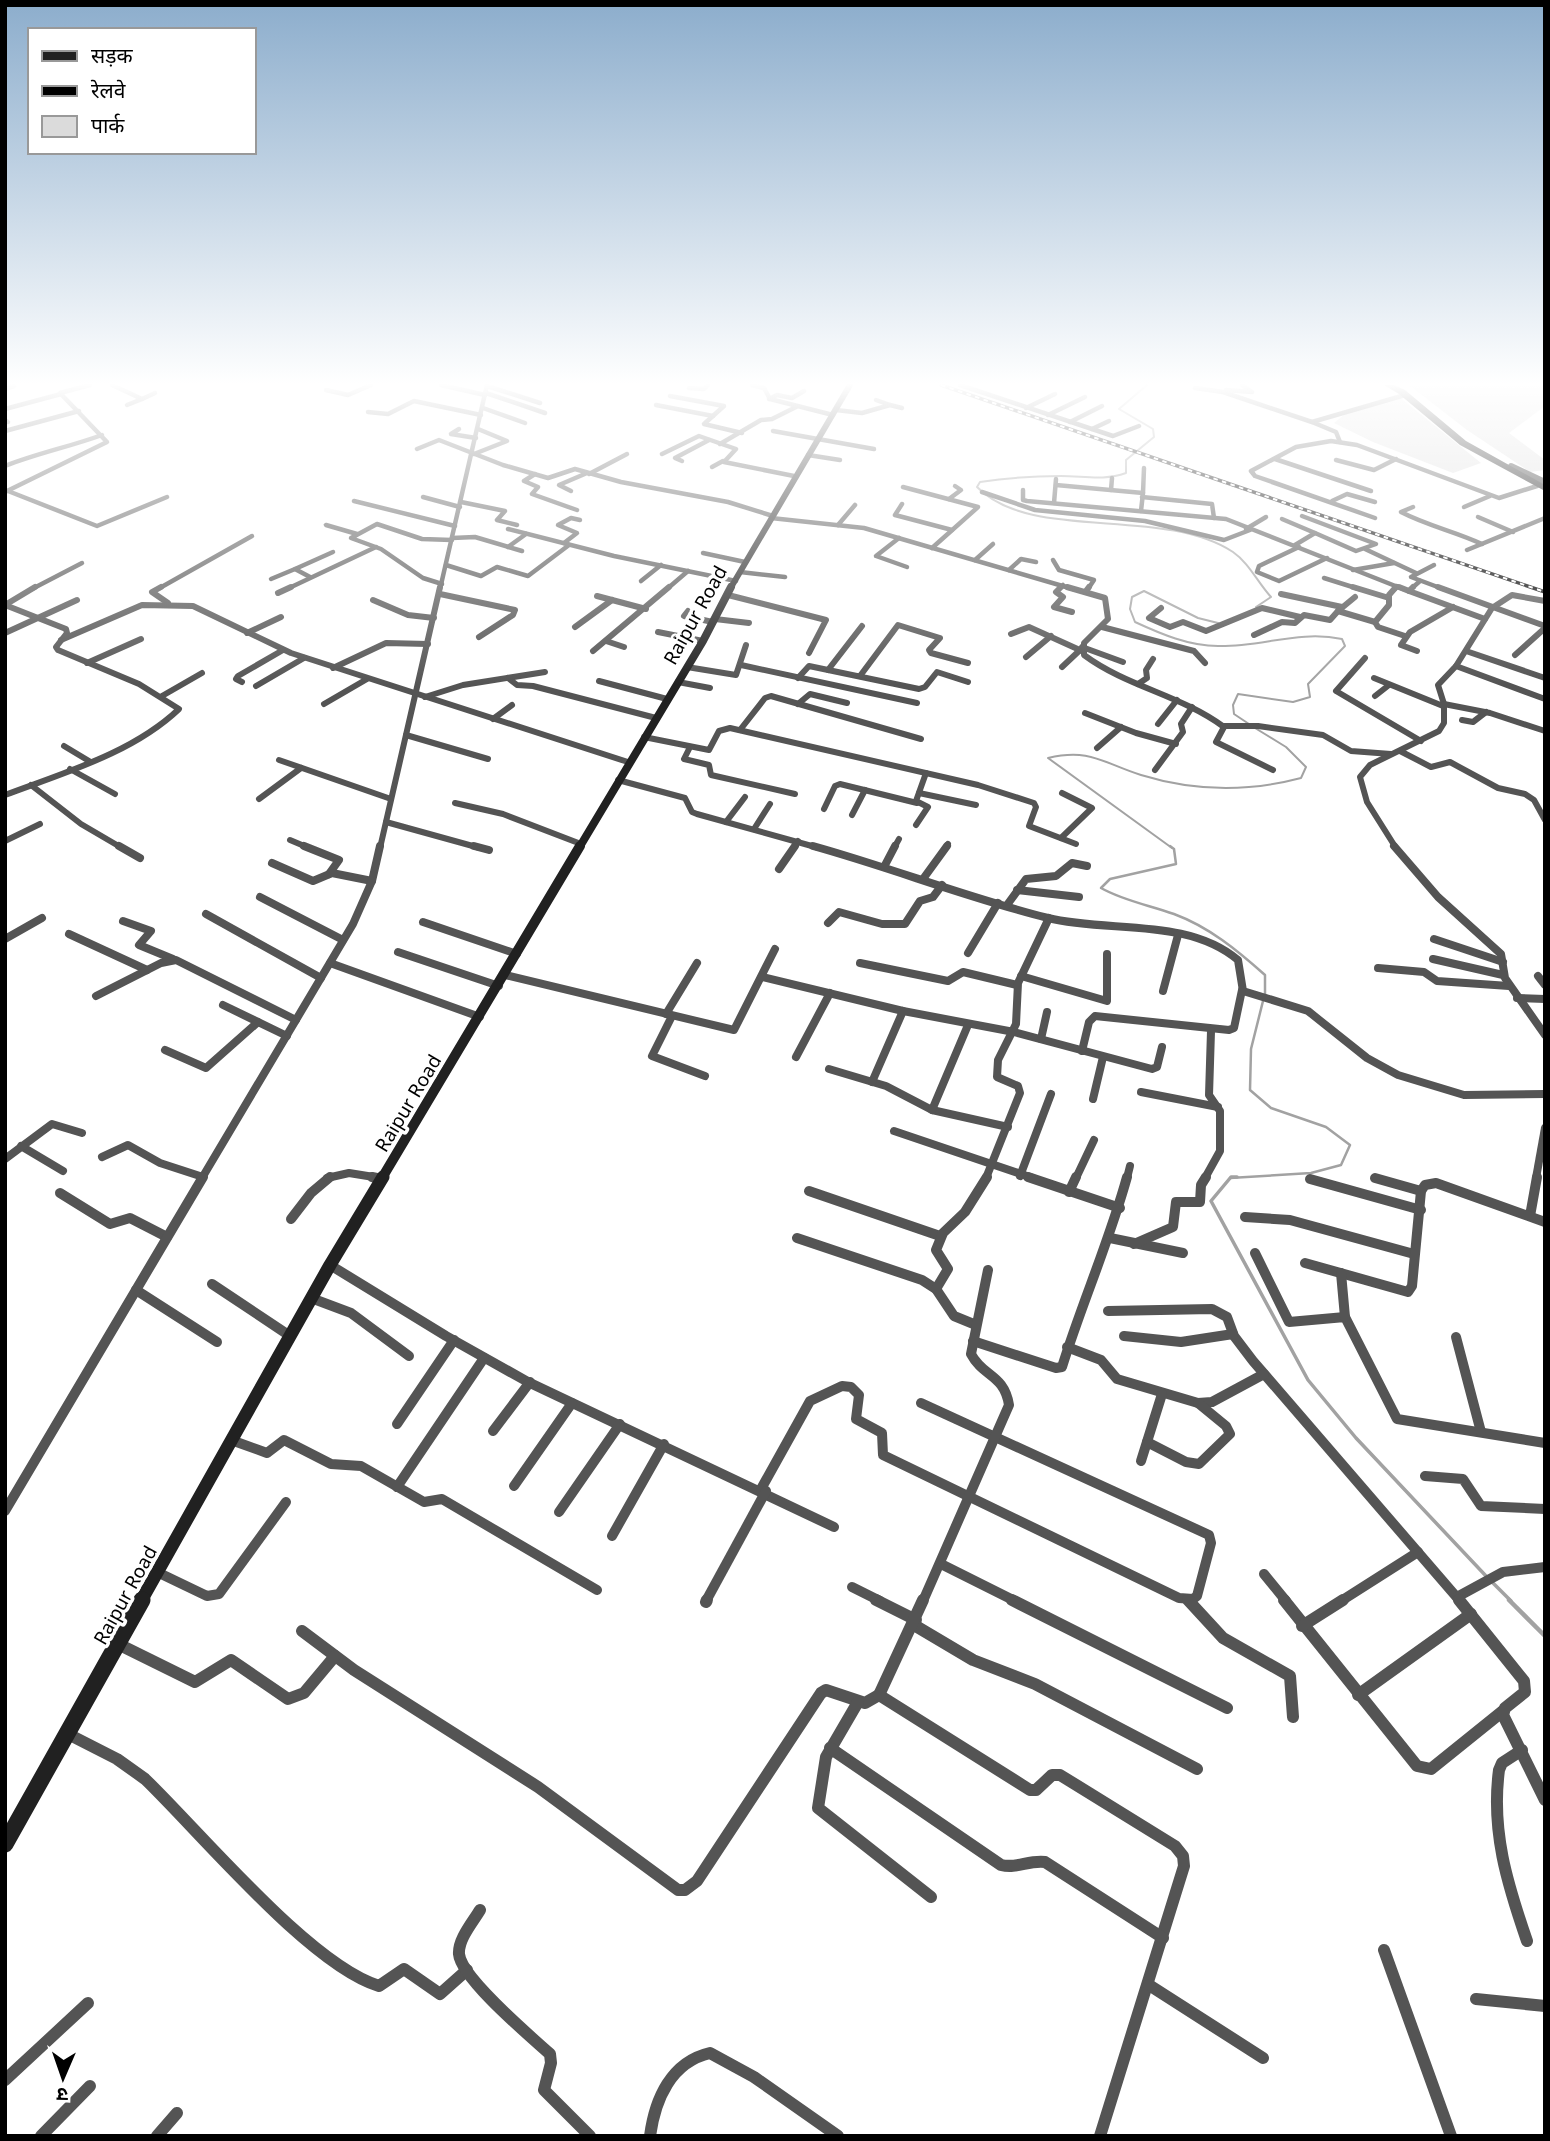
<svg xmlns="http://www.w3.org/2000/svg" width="1550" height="2141" font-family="'Noto Sans','Noto Sans Devanagari',sans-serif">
	<rect width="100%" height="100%" fill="#fff"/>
	<g fill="#dbdbdb">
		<path d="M1409 385H1545V406L1509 433 1545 460V470L1530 472 1467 430Z"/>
		<path d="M1398 396 1481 463 1453 473 1373 442 1334 423 1344 415Z"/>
	</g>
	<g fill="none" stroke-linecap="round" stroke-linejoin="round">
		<g stroke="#a2a2a2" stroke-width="2">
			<path d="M1147 385 1119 409 1153 429 1154 437 1126 460V473C1104 481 1084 476 1061 476 1034 476 1007 478 980 482L977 487C1032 543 1161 505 1233 552 1249 563 1258 583 1271 597L1256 607"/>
			<path d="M1218 623 1198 618 1144 591 1132 597 1130 609 1135 622C1161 634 1189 646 1218 646 1261 647 1299 630 1342 639L1345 646 1308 684 1310 697 1293 702 1238 694 1233 705 1234 714 1249 724"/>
			<path d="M1172 848 1048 758C1090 748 1103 763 1141 775 1193 791 1248 792 1301 778L1306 767 1286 747 1255 728"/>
		</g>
		<g stroke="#a2a2a2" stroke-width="2.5">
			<path d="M1170 846 1174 849 1176 864 1110 879 1101 888C1124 901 1149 905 1174 914 1209 927 1237 950 1265 975V994"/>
			<path d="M1230 1178 1311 1173 1341 1165 1350 1145 1326 1127 1271 1108 1250 1090 1251 1049 1263 1001"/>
		</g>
		<g stroke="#a2a2a2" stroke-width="3.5">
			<path d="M1237 1177H1231L1211 1201 1308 1380 1356 1438 1486 1576"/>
			<path d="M1491 1581 1511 1601"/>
		</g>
		<path stroke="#a2a2a2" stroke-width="4.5" d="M1509 1600 1545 1636"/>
		<g stroke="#545454" stroke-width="4.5">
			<path d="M112 385 142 399 127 405"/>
			<path d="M441 385 485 395"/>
			<path d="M752 385 764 388 770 399 833 415"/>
			<path d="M960 385 1113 436 1139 426"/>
			<path d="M487 386 540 403"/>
			<path d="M689 388 704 389 708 385"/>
			<path d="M1195 388 1223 392 1312 422 1405 395"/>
			<path d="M5 389 14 386"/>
			<path d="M326 390 348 395 371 385"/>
			<path d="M1226 390 1252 392 1242 385"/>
			<path d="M486 393 545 413"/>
			<path d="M670 396 724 406 704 424 742 433"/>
			<path d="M142 399 155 393"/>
			<path d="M769 399 777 395 792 398 804 391"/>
			<path d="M876 400 890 405"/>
			<path d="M656 405 713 416"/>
			<path d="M483 408 525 423"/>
			<path d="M1026 408 1055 394"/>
			<path d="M5 409 61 394"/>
			<path d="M836 410 862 413 890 405 902 408"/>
			<path d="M368 412 388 414 414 401 481 415"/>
			<path d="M1048 415 1085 397"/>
			<path d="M5 420 8 422"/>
			<path d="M1070 422 1102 406"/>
			<path d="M1312 422 1336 432 1340 442"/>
			<path d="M459 429 451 434 476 438"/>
			<path d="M1092 429 1109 421"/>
			<path d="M5 431 79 411"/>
			<path d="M773 431 874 449"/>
			<path d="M720 444 761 420 772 419 796 407"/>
			<path d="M417 449 439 440 503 465 548 478 575 469 621 482 728 502 773 516"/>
			<path d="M474 454 507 441 478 429"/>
			<path d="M662 454 699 436 736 449 724 462 794 476"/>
			<path d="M808 455 840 460"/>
			<path d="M1275 459 1371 491"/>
			<path d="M1336 460 1374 470 1396 459"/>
			<path d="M682 461 675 458 709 440"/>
			<path d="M5 466C38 453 69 447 102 435"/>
			<path d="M712 467 723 461"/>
			<path d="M535 474 524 481 538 487 532 494 577 510"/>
			<path d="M589 474 627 454"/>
			<path d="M1056 485 1143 493 1141 511"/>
			<path d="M903 487 978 507 932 548"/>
			<path d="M1023 490V500L1027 501 1226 519 1403 589"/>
			<path d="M1111 490 1112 478"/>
			<path d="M8 491 97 526 167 497"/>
			<path d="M571 491 559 485 587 473"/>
			<path d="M5 492 107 442 60 393 90 385"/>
			<path d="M982 492 1035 510 1145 521 1224 540 1250 530"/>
			<path d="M1143 493 1144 468"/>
			<path d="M423 497 460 507"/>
			<path d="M1142 497 1212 504 1214 518"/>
			<path d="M949 499 961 490 955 486"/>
			<path d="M354 501 455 526"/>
			<path d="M1332 501 1347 494 1375 502"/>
			<path d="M461 502 505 511 497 520 517 525"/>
			<path d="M1054 503 1056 479"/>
			<path d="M902 504 895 515 952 530"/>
			<path d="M1413 507 1401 512C1428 526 1454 531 1482 544"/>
			<path d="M1464 507 1490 496"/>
			<path d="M1302 516 1376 544 1356 551 1315 533"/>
			<path d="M1478 517 1513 532"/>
			<path d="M771 518 864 528 1073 589"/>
			<path d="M1375 518 1255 476 1251 471 1296 447 1331 441 1357 445 1499 498 1537 486"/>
			<path d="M1282 519 1315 533 1295 545"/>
			<path d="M326 525 357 534"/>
			<path d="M838 525 855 505"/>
			<path d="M508 529 614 556 736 581"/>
			<path d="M1246 529 1266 517"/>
			<path d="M452 538 475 537 522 551"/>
			<path d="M899 538 876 556 907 567"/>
			<path d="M564 543 577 533 558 525 571 518 580 520"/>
			<path d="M508 547 526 534"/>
			<path d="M1299 547 1259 566 1257 572 1279 581 1327 558"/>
			<path d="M1365 549 1416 573"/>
			<path d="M1467 550 1545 518"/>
			<path d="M703 553 745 562"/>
			<path d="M975 560 993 544"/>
			<path d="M1053 560 1059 570 1094 580 1088 589"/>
			<path d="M446 565 481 576 497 567 528 576 569 545"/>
			<path d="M1434 565 1411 577 1443 589"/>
			<path d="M1009 570 1021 559 1036 562"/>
			<path d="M1353 570 1394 563"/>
			<path d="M740 572 785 577"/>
			<path d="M310 577 295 569 333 552"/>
			<path d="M1324 578 1359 589"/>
			<path d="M271 579 295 569"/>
			<path d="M641 581 661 565"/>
			<path d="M442 584 423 578 381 549 351 538 377 524 422 539 452 540"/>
			<path d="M32 589 82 563"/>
			<path d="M158 589 252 536"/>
			<path d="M287 589 376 547"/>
			<path d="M440 589 487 385"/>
			<path d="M667 589 688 571"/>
			<path d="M1059 589 1063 585"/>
			<path d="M1395 589 1397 586"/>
			<path d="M1411 589 1420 581"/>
		</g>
		<g stroke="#545454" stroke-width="6">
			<path d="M161 587 152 592 168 603"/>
			<path d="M1061 587 1056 592 1063 597 1054 607 1072 612"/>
			<path d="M1067 587 1105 598 1108 619 1084 643V655C1127 687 1181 695 1224 727L1216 742 1273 770"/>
			<path d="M1353 587 1389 598"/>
			<path d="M1396 587 1389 595V605L1375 622 1378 627 1405 636"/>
			<path d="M1399 587 1409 591"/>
			<path d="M1413 587 1409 591 1485 619"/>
			<path d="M1438 587 1545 626"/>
			<path d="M1086 591 1089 587"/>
			<path d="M278 593 291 587"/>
			<path d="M440 594 515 610 513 615 479 637"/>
			<path d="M1281 594 1342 607"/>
			<path d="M728 595 826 620 809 653"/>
			<path d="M597 596 646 609"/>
			<path d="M1355 597 1338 611 1375 622"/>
			<path d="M373 600 408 615 434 618"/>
			<path d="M5 605 66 629 67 633 56 647 58 650 139 684 179 709C133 753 63 773 5 795"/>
			<path d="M5 605 35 587"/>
			<path d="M1161 608 1149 618 1170 627 1183 622 1206 631 1262 608 1300 617"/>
			<path d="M688 611 684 616 713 622"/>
			<path d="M715 619 749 623"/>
			<path d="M575 627 612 600"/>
			<path d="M1102 627 1194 651 1205 663"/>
			<path d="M658 632 703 641"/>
			<path d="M5 633 77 600"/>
			<path d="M247 633 281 617"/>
			<path d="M1011 634 1029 627 1082 651"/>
			<path d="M1254 635 1282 622 1295 623 1304 615 1330 620 1338 611"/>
			<path d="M61 640 142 605 193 606 291 653 628 762"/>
			<path d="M606 641 624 647"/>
			<path d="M1082 647 1123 662"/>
			<path d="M593 651 669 587"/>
			<path d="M1417 651 1401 645 1410 632 1453 607"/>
			<path d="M1466 651 1545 678"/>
			<path d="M1515 655 1545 628"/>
			<path d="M1026 657 1051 636"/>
			<path d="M1365 658 1336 691 1421 741"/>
			<path d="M87 663 141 639"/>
			<path d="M741 665 917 703"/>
			<path d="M1456 666 1545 699"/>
			<path d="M687 667 736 675 746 645"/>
			<path d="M1062 667 1079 651"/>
			<path d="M333 668 386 643 428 644"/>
			<path d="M828 670 862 626"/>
			<path d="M860 676 898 625 940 638 929 650 931 653 968 663"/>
			<path d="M508 678 517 685 533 686 656 718"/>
			<path d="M798 678 809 666 919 689 925 687 937 672 968 682"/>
			<path d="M1374 678 1443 706"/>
			<path d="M599 681 667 699"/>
			<path d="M242 682 236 679 238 676 283 650"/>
			<path d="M678 682 710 688"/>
			<path d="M1138 684 1147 678 1146 670 1153 659"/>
			<path d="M256 686 304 658"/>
			<path d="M162 696 202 673"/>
			<path d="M1375 696 1389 685"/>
			<path d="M425 697 463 685 545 672"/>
			<path d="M324 704 367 679"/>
			<path d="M798 704 810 694 847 703"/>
			<path d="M1444 704 1438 685 1456 666 1492 608 1512 595 1545 601"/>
			<path d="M1085 713 1136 733 1176 744"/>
			<path d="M493 719 512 705"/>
			<path d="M1462 720 1473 722 1486 712"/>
			<path d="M1158 724 1177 700"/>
			<path d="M1223 726H1258L1323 735 1351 751 1391 754"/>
			<path d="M740 730 765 698 771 696 921 739"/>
			<path d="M406 735 488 759"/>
			<path d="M644 737 709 750 719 731 730 728 978 785 1034 803 1036 807 1029 826 1076 844"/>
			<path d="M64 746 89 761"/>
			<path d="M690 747 684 759 709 765 711 775 795 794"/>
			<path d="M1097 748 1121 727"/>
			<path d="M1400 751 1431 767 1450 762 1498 788 1525 794 1534 800 1545 820"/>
			<path d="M279 760 391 799"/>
			<path d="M70 769 115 794"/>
			<path d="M1155 770 1183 732 1181 724 1192 707"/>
			<path d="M618 780 685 798 692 812 697 814 819 848"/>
			<path d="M31 785 81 824 122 848"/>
			<path d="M919 793 976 805"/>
			<path d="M259 799 301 768"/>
			<path d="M455 803 503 814 581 844"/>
			<path d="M824 809 835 786 840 784 917 803"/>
			<path d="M852 815 865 790"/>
			<path d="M386 822 480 848"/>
			<path d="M726 822 745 797"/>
			<path d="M916 825 928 807 916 801 926 773"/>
			<path d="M754 829 770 804"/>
			<path d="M1061 838 1092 808 1062 793"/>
			<path d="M290 840 309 848"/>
			<path d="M5 841 40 824"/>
			<path d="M380 848 440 587"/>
			<path d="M794 848 798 841"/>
			<path d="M894 848 899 839"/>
			<path d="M945 848 948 844"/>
			<path d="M1396 848 1367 802 1360 777 1370 765 1439 731 1444 723V704L1490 713 1545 731"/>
		</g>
		<g stroke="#545454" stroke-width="8">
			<path d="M119 846 140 858"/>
			<path d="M304 846 339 860 329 874"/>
			<path d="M474 846 489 850"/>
			<path d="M813 846C892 868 968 898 1048 918 1109 933 1187 917 1238 960L1243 991 1308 1011 1367 1058 1398 1075 1464 1095 1545 1094"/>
			<path d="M1394 846 1438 897 1501 954 1505 978 1545 1035"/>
			<path d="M272 863 313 881 332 873 372 881"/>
			<path d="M884 867 895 846"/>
			<path d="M779 869 795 846"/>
			<path d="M923 879 947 846"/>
			<path d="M1017 890 1079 897"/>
			<path d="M260 897 343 940"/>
			<path d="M1007 905 1026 879 1056 876 1072 863 1087 866"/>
			<path d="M206 914 321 978"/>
			<path d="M123 921 151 931 139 945 173 959"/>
			<path d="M423 922 517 954"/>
			<path d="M828 923 839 912 882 924H905L920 901 933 897 942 885"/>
			<path d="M69 934 147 970"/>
			<path d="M5 939 42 918"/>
			<path d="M1434 939 1503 962"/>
			<path d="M398 952 499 986"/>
			<path d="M968 953 998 903"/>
			<path d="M1433 959 1503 975"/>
			<path d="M330 963 480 1017"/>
			<path d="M860 963 948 981 963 972 1017 985"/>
			<path d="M1378 968 1424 972 1437 981 1509 986"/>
			<path d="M505 975 734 1030 775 949"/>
			<path d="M1021 976 1107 1001V954"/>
			<path d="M1538 976 1545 985"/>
			<path d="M762 977 903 1011 1014 1032 1152 1069 1157 1067 1162 1047"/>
			<path d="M1163 991 1178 935"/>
			<path d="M96 996 161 963 176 960 296 1020"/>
			<path d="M1517 998 1545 999"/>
			<path d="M223 1005 287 1036"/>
			<path d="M666 1014 697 963"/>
			<path d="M672 1016 652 1056 705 1076"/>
			<path d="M1041 1039 1047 1012"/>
			<path d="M165 1050 206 1068 258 1022"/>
			<path d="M1082 1051 1089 1022 1095 1016 1229 1030 1234 1028 1242 990"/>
			<path d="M796 1057 830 993"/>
			<path d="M829 1069 886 1086 932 1110 1008 1127"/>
			<path d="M872 1082 903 1011"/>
			<path d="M1141 1092 1218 1107"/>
			<path d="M1093 1099 1103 1057"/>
			<path d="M932 1110 968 1025"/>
			<path d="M894 1131 1033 1178"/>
			<path d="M21 1146 63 1171"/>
			<path d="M102 1157 128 1145 160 1163 203 1177"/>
			<path d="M5 1159 52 1124 82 1133"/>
			<path d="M1020 1176 1051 1094"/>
			<path d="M202 1178 353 924 372 881 380 846"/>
			<path d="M327 1178 349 1173 380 1178"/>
			<path d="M986 1178 1020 1093 1018 1086 997 1077 998 1060 1016 1024 1018 983 1049 918"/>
			<path d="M1076 1178 1094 1140"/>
			<path d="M1127 1178 1130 1166"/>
			<path d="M1205 1178 1220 1151V1111L1209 1095 1211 1031"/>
			<path d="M1536 1178 1545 1128"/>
		</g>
		<g stroke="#545454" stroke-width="10">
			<path d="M372 1177 382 1179"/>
			<path d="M1028 1177 1120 1208"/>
			<path d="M1375 1178 1421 1191"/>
			<path d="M1310 1179 1421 1210"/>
			<path d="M809 1191 940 1236"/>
			<path d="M1069 1192 1076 1177"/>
			<path d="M60 1193 110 1224 130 1218 167 1237"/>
			<path d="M1530 1216 1537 1177"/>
			<path d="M1245 1217 1290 1220 1414 1254"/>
			<path d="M291 1219 311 1193 330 1177"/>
			<path d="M797 1238 922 1280 936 1289 954 1316 976 1325"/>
			<path d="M1110 1238 1183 1253"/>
			<path d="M1134 1244 1173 1227 1176 1202H1200L1201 1185 1206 1177"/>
			<path d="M1255 1253 1289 1322 1345 1317 1397 1419 1545 1443"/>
			<path d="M1305 1263 1408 1292 1412 1286 1421 1191 1425 1185 1436 1183 1545 1222"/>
			<path d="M330 1265 446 1336 528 1382 834 1527"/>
			<path d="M1341 1273 1345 1317"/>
			<path d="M212 1284 290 1336"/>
			<path d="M936 1289 948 1269 936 1250 943 1233 965 1212 987 1177"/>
			<path d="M136 1290 217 1342"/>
			<path d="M311 1298 351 1313 409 1356"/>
			<path d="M1108 1311 1212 1309 1227 1317 1234 1336 1253 1361 1460 1601"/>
			<path d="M1124 1336 1181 1342 1233 1334"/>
			<path d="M1456 1337 1481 1432"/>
			<path d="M973 1341 1056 1368 1062 1367C1082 1303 1109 1242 1127 1177"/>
			<path d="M1067 1347 1101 1360 1117 1379 1198 1403 1212 1402 1264 1374"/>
			<path d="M397 1424 454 1340"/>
			<path d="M493 1431 530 1382"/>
			<path d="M231 1440 267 1453 284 1440 331 1464 361 1466 424 1502 442 1499 597 1590"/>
			<path d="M1147 1442 1186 1462 1199 1464 1230 1434 1226 1426 1198 1403"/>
			<path d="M1141 1461 1162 1394"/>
			<path d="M1425 1476 1463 1479 1481 1506 1545 1509"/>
			<path d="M514 1486 572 1403"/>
			<path d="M397 1487 484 1358"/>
			<path d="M761 1489 810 1401 842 1386 851 1387 859 1395 856 1419 882 1433 883 1455 1179 1598 1193 1599 1197 1596 1211 1543 1209 1535 921 1403"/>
			<path d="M5 1511 203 1177"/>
			<path d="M559 1512 620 1424"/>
			<path d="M612 1536 664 1444"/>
			<path d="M941 1564 1015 1601"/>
			<path d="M157 1572 207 1596 219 1594 286 1502"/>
			<path d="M1264 1574 1286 1601"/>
			<path d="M852 1587 880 1601"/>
			<path d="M1457 1597 1503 1572 1545 1567"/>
			<path d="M706 1601 766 1491"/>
			<path d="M923 1601 1009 1405C1004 1374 983 1377 971 1354L988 1270"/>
			<path d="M1341 1601 1418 1552"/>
		</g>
		<g stroke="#545454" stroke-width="12">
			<path d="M876 1600 916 1620"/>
			<path d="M1012 1600 1227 1708"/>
			<path d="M1188 1600 1223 1638 1290 1676 1293 1717"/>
			<path d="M1284 1600 1417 1766 1431 1769 1503 1711"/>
			<path d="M1459 1600 1524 1681 1525 1692 1505 1708 1503 1715 1545 1800"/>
			<path d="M706 1602 707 1600"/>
			<path d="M914 1625 973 1660 1035 1684 1197 1769"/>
			<path d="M1302 1626 1343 1600"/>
			<path d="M302 1631 354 1670 538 1787 678 1890H685L697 1881 821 1693 826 1690 865 1703 879 1695 1030 1790H1036L1052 1775H1060L1175 1846 1183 1856 1184 1866 1100 2136"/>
			<path d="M118 1644 195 1682 231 1660 288 1699 304 1693 335 1656"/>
			<path d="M879 1695 923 1600"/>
			<path d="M1358 1695 1471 1614"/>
			<path d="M858 1702 826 1757 818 1808 931 1897"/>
			<path d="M66 1733 117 1759 145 1779C201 1833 310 1965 379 1986L404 1969 440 1994 467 1970"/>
			<path d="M830 1748 1001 1865C1017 1869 1028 1860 1045 1862L1163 1938"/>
			<path d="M1522 1750 1502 1763 1499 1770C1491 1831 1507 1883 1527 1941"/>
			<path d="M480 1910C473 1922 458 1939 459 1954 461 1978 530 2036 550 2054L551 2063 544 2090 590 2136"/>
			<path d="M1384 1950 1451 2136"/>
			<path d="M1149 1985 1263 2058"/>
			<path d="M1476 1999 1545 2006"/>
			<path d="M5 2080 88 2003"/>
			<path d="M41 2136 90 2086"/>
			<path d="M157 2136 177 2113"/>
			<path d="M650 2136C655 2099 671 2062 710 2053L754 2077 838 2136"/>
		</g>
		<g stroke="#212121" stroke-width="6">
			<path d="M1511 466 1545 482"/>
			<path d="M730 589 850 385"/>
		</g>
		<path stroke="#212121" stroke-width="8" d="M579 848 703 641 731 587"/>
		<path stroke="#212121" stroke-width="10" d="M382 1178 580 846"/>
		<path stroke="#212121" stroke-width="13" d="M141 1601 330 1265 383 1177"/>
		<path stroke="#212121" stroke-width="17" d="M5 1844 142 1600"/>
		<path fill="#000" fill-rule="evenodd" d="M1384 385H1394L1405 390 1466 441 1545 485V491L1460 445 1399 394Z"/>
		<defs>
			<path id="rail" d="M941 385 1545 592"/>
		</defs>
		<use href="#rail" stroke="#000" stroke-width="3.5"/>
		<use href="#rail" stroke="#fff" stroke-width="2" stroke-dasharray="4.5" stroke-linecap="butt"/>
	</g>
	<linearGradient id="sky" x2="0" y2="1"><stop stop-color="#8cadcc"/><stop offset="0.56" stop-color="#fff"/><stop offset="1" stop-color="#fff" stop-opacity="0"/></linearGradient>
	<rect width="1550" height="685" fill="url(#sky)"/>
	<g text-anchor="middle" stroke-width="7" stroke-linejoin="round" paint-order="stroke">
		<g font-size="19" fill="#000" stroke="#fff">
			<text transform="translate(695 615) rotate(-61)" y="7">Raipur Road</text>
			<text transform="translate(408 1103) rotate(-59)" y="7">Raipur Road</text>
			<text transform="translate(125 1595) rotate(-61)" y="7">Raipur Road</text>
		</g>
	</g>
	<rect width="1550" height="2141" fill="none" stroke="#000000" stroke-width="14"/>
	<rect x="28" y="28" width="228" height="126" fill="#ffffff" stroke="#999999" stroke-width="2"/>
	<rect x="42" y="51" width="35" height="10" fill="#212121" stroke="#999999" stroke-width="2"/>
	<text x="91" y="63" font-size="21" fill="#000000">सड़क</text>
	<rect x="42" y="86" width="35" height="10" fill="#000000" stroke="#999999" stroke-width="2"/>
	<text x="91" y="98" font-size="21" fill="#000000">रेलवे</text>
	<rect x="42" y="116" width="35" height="21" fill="#dbdbdb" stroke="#999999" stroke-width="2"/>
	<text x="91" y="133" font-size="21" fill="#000000">पार्क</text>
	<g transform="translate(63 2078) rotate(182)" stroke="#ffffff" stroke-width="5" paint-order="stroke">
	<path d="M0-5L12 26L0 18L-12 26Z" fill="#000000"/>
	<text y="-10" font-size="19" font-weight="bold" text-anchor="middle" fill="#000000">उ</text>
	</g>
</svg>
